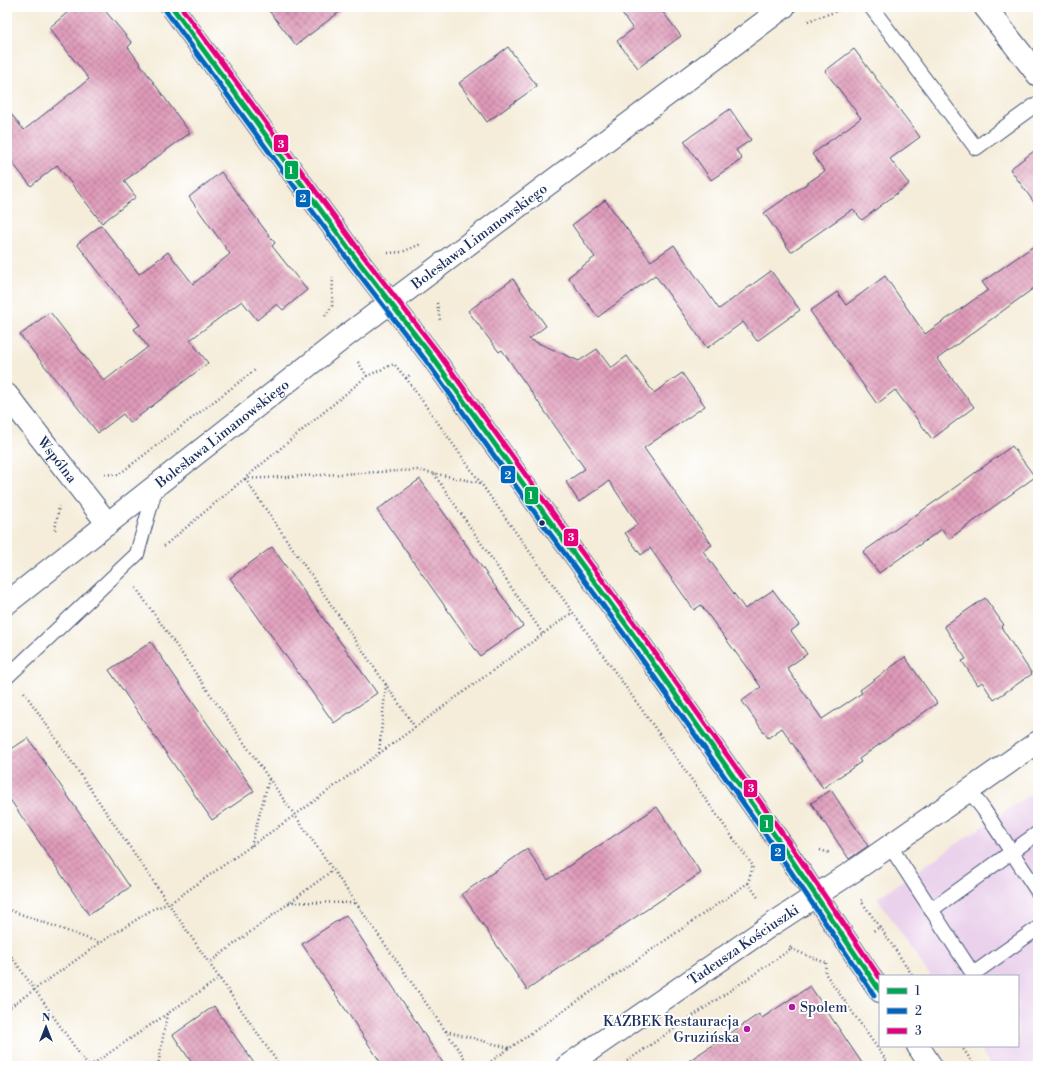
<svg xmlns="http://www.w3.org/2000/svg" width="1045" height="1073" font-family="'Libre Bodoni',serif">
	<defs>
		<pattern id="building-cross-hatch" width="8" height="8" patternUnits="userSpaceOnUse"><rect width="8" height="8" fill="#df9ab8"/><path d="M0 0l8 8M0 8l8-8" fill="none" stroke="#b47e99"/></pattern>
	</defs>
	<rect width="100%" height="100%" fill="#fff"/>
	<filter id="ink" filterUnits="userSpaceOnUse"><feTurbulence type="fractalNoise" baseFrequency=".025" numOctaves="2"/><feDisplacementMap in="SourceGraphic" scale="8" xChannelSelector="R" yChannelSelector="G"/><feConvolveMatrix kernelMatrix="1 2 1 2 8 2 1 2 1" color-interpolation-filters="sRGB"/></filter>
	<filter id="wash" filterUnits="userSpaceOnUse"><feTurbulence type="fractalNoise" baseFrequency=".012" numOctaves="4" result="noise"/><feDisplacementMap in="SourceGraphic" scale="16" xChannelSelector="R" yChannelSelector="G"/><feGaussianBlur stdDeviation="0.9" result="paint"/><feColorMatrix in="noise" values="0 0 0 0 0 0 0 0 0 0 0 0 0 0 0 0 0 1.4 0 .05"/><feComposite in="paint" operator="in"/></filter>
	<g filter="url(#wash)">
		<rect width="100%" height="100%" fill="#f5edda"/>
		<path fill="#ead1ec" d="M1038 789V1066H991L978 1046H1018V976H930L877 898Z"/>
		<g id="blocks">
			<g fill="url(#building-cross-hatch)">
				<path d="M74 7H102L132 43 128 47 190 133 124 181 136 197 102 223 57 165 31 186 7 156V109L24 130 89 79 49 28Z"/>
				<path d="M266 7H346L296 45Z"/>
				<path d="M617 7H659L681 36 638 68 617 41 633 29Z"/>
				<path d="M508 47 537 86 487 122 459 83Z"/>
				<path d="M854 49 920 137 890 159 909 184 862 220 853 209 791 252 764 213 825 171 812 154 861 118 825 71Z"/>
				<path d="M730 109 751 140 736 150 742 159 711 180 684 141Z"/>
				<path d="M1038 148V208L1010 169Z"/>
				<path d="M221 172 275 243 272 246 307 290 283 310 277 304 257 320 242 301 190 340 208 363 130 423 123 414 98 433 20 335 50 312 104 381 148 347 134 329 140 325 77 244 101 225 139 274 168 252 193 284 230 254 189 197Z"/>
				<path d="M605 200 651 261 674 245 719 309 771 271 800 310 757 341 743 322 707 348 655 275 598 317 568 277 595 257 572 225Z"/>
				<path d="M1038 243V285L937 359 974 407 932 439 895 390 877 404 810 311 837 292 846 305 885 276 925 334 988 290 982 282Z"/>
				<path d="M513 279 546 326 529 339 579 361 597 349 611 368 627 356 654 393 682 373 705 406 644 448 712 545 703 551 745 609 773 590 799 625 791 631 807 654 787 668 822 719 862 693 860 690 905 657 937 703 859 759 861 762 823 788 782 728 768 738 742 701 761 687 701 605 694 610 650 548 641 555 625 533 638 524 609 481 579 502 566 482 585 469 502 350 499 352 468 311Z"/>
				<path d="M1012 446 1035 477 949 539 942 529 879 573 863 552 943 496Z"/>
				<path d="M420 479 523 626 480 656 377 510Z"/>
				<path d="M272 547 377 693 334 723 230 578Z"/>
				<path d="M985 598 1004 625 1001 627 1032 674 994 700 982 682 978 685 962 661 966 659 944 626Z"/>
				<path d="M151 642 254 791 212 820 109 670Z"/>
				<path d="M28 738 130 887 89 915 7 795V752Z"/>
				<path d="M831 790 868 846 849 859 811 803Z"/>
				<path d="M657 807 701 873 527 990 462 894 527 849 548 880Z"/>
				<path d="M346 915 445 1066H383L302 944Z"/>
				<path d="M810 986 864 1066H681L759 1014 762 1018Z"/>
				<path d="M214 1006 256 1066H194L173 1035Z"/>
			</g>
		</g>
	</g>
	<g filter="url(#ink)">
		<use href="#blocks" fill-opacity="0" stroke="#3c4c71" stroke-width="1"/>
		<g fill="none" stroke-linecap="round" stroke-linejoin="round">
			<defs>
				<g id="service">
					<path d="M871 7 976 148 1038 103"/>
					<path d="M7 677 137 554 156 486"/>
					<path d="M969 790 984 810 1038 892"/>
					<path d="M890 846 973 974 1038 928"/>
					<path d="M931 910 1038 833"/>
				</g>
				<g id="minor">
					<path d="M172 7 355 257 433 358 549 520 630 630 783 847 880 991"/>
					<path d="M985 7 1038 75"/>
					<path id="s1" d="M7 395 108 524"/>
					<path id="s2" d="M7 603 342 339 784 7"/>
					<path d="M918 1046 931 1066"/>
					<path id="s3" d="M567 1066 774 923 858 868 1038 742"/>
				</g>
			</defs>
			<use href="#service" stroke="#3c4c71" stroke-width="16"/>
			<use href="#minor" stroke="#3c4c71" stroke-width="24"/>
			<g stroke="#3c4c71" stroke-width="2.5" stroke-dasharray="1 3" stroke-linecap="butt">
				<path d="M808 21 849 7"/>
				<path d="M388 253 402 252 421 244"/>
				<path d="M437 303 440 320"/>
				<path d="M325 316 332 306 333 275"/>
				<path d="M358 362 367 376"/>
				<path d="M406 378 753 866 748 883 484 1066"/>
				<path d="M105 474 118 475 255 370"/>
				<path d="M434 474 543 634"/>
				<path d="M245 479 415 727"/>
				<path d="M245 479 417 470 481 483"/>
				<path d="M55 530 59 506"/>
				<path d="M164 546 367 376 394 364 406 378 411 374"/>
				<path d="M136 588 470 1066"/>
				<path d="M24 692 209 963"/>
				<path d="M379 753 386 684"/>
				<path d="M251 846 269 779"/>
				<path d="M820 850 830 853"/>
				<path d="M748 883 759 899"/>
				<path d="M862 900 861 901 880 927 873 931"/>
				<path d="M289 902 355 903"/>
				<path d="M7 909 100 943"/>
				<path d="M880 927 913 976"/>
				<path d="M791 949 826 963 828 962"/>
				<path d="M7 950 88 1066"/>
				<path d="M826 963 825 973 890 1066"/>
				<path d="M7 1009 100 943 153 909 170 903 295 815 573 612"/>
				<path d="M446 1031 509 1048"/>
				<path d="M961 1046 975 1066"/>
				<path d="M627 1061 791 949 789 945"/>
				<path d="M90 1066 220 978"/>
				<path d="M158 1066 167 1014"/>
				<path d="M280 1066 209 963 333 870"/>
			</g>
			<use href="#service" stroke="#fff" stroke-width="14"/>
			<use href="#minor" stroke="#fff" stroke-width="22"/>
			<defs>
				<path id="bus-1" d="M172 7 355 257 433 358 549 520 630 630 783 847 880 991"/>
				<path id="bus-2" d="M166 11 349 261 427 362 543 524 624 634 777 851 874 995"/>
				<path id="bus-3" d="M181 7 361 253 439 354 555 516 636 626 789 843 880 978"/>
			</defs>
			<use href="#bus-1" stroke="#fff" stroke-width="8"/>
			<use href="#bus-2" stroke="#fff" stroke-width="8"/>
			<use href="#bus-3" stroke="#fff" stroke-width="8"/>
			<use href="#bus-1" stroke="#00a651" stroke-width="5"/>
			<use href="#bus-2" stroke="#0065bd" stroke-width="5"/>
			<use href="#bus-3" stroke="#e5007d" stroke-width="5"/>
		</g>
	</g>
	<circle fill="#1b2f5e" stroke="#fff" stroke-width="1.5" cx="542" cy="523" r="3.5"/>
	<g fill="#b5179e" stroke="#fff" stroke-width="1.5">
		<circle cx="792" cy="1007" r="4"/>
		<circle cx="747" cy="1029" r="4"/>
	</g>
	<g text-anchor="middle" stroke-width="4" stroke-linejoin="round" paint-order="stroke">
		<g font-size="14" fill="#1b2f5e" stroke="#fff">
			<text dy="5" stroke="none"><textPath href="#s2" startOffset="598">Bolesława Limanowskiego</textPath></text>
			<text dy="5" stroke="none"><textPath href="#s2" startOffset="274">Bolesława Limanowskiego</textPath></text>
			<text dy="5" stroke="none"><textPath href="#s1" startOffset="82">Wspólna</textPath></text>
			<text dy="5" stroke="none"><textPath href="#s3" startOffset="214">Tadeusza Kościuszki</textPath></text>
		</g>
		<g font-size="14" fill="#1b2f5e" stroke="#fff" text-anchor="start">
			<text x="800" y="1012">Spolem</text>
			<text x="739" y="1026" text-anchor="end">KAZBEK Restauracja<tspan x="739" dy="16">Gruzińska</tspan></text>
		</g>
	</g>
	<g stroke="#fff" stroke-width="1.5">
		<rect x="273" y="134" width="16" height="19" rx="4" fill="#e5007d"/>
		<rect x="284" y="160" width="15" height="20" rx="4" fill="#00a651"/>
		<rect x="295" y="189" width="16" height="19" rx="4" fill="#0065bd"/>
		<rect x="500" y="465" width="16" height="19" rx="4" fill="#0065bd"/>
		<rect x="524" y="486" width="15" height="19" rx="4" fill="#00a651"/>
		<rect x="563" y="528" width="16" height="19" rx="4" fill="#e5007d"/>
		<rect x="743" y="779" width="15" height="19" rx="4" fill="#e5007d"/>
		<rect x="759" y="814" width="15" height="19" rx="4" fill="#00a651"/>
		<rect x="770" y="843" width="16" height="19" rx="4" fill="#0065bd"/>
	</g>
	<g font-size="11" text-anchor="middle" font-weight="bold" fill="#fff">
		<text x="281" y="148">3</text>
		<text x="291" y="174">1</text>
		<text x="303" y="202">2</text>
		<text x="508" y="479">2</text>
		<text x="531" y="499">1</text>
		<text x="571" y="541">3</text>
		<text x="751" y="792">3</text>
		<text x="767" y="828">1</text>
		<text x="778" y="856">2</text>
	</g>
	<rect width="1045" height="1073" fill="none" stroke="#fff" stroke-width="24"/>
	<rect x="879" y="975" width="140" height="72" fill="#ffffff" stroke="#a4acbf"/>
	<rect x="887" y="988" width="20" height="6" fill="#00a651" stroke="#a4acbf"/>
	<text x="915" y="995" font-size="12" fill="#1b2f5e">1</text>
	<rect x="887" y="1008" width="20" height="6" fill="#0065bd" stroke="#a4acbf"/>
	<text x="915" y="1015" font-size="12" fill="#1b2f5e">2</text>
	<rect x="887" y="1028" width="20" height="6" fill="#e5007d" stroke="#a4acbf"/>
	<text x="915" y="1035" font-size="12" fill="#1b2f5e">3</text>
	<g transform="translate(46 1027)" stroke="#ffffff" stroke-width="3" paint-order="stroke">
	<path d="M0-3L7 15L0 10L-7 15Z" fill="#1b2f5e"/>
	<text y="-6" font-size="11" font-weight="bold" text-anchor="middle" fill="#1b2f5e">N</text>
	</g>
</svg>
